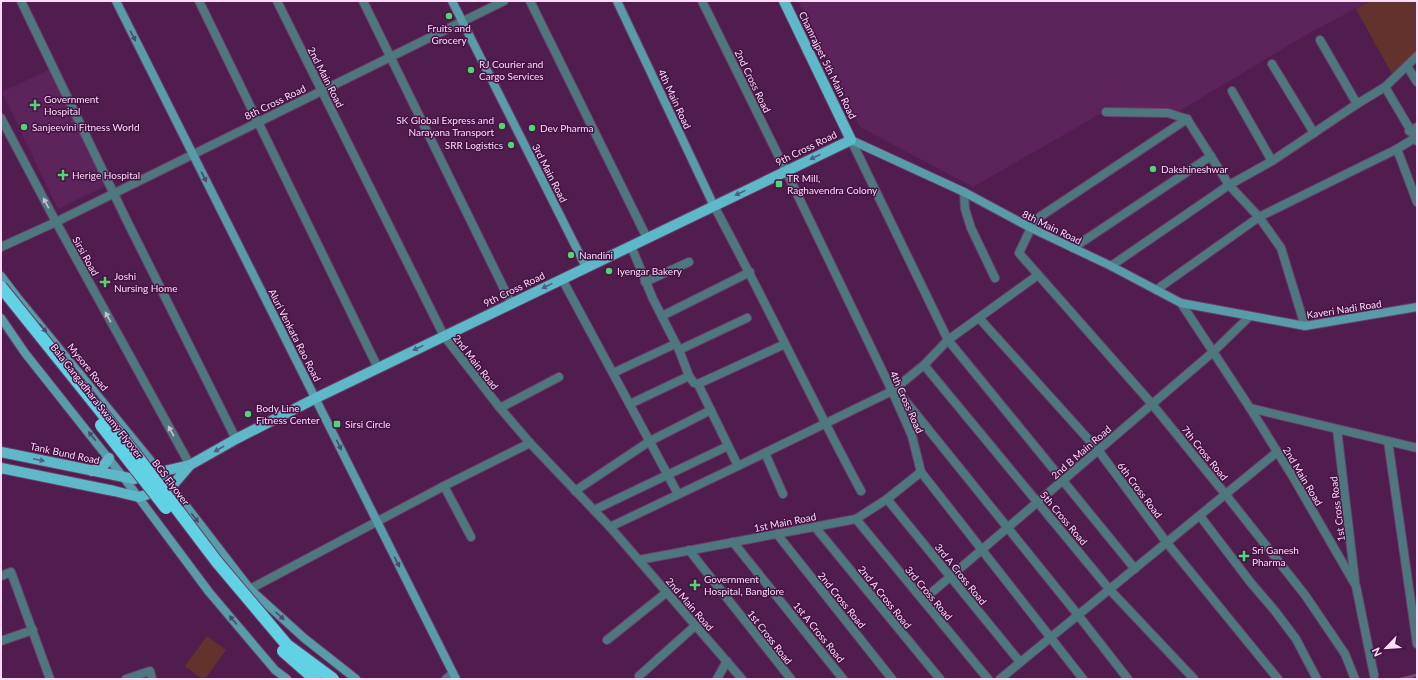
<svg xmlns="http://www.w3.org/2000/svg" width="1418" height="680" font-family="Lato,sans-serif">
	<rect width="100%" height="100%" fill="#501d4e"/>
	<g fill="#5d245b">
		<path d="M798 1H1370L1311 32 1176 113 1100 114 973 187 860 127Z"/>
		<path d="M52 68 108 185 58 209 2 92Z"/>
	</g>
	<g fill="#64322c">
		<path d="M1370 1H1417V51L1392 74 1356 9Z"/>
		<path d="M207 636 226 650 205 679H202L185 666Z"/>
	</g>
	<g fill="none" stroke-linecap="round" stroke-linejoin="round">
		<path stroke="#7d457a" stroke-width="3" d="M1401 679 1417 675"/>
		<defs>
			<g id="street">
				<path d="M21 1 127 221 236 439"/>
				<path d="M199 1 378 368"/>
				<path d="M277 1 444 336 500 408 530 443 610 527 742 679"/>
				<path d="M363 1 511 303"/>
				<path d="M530 1 647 238"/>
				<path d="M702 1 786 171 892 391 912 436 921 472 1083 679"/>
				<path d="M1320 40 1357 104"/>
				<path d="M1272 64 1314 133"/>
				<path d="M1407 66 1417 82"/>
				<path d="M1385 87 1417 141"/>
				<path d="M1232 91 1272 161"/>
				<path d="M1106 112 1168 113 1187 119"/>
				<path d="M1 118 56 222 190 465"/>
				<path d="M1187 119 1038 218 1031 228 1019 253 1152 404 1226 495 1305 595 1345 654 1355 679"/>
				<path d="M1187 119 1229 185 1259 217 1281 248 1305 326"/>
				<path d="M1409 131 1417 127"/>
				<path d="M851 140 948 340 1135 569"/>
				<path d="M1397 149 1417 202"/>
				<path d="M964 192 965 209 971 228 995 278"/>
				<path d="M714 206C765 300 810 397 861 491"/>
				<path d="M631 246 653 299 679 350 689 376 694 383 698 384 738 466"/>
				<path d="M1 247 56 222 504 1"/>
				<path d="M1073 248 1211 156"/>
				<path d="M1111 266 1229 185 1272 161 1357 104 1385 87 1417 56"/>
				<path d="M562 279 678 494"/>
				<path d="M645 282 689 262"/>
				<path d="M1156 290 1259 217 1397 149 1415 138"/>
				<path d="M1181 303 1250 408 1293 477 1356 586 1374 675"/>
				<path d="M662 316 750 272"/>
				<path d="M979 318 1098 450 1167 543 1278 679"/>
				<path d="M679 350 747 318"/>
				<path d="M924 365 1110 590 1194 679"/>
				<path d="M613 373 675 344"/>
				<path d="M698 384 785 344"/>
				<path d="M895 388 1078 615 1128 679"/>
				<path d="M630 404 689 376"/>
				<path d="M500 408 559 377"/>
				<path d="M1250 408 1417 448"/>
				<path d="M1337 429 1355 581"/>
				<path d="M1388 441 1417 644"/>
				<path d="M765 453 783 494"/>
				<path d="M444 486 471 537"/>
				<path d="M575 491 650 441 711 410"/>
				<path d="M887 499 1020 662"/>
				<path d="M594 510 728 446"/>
				<path d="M1200 516 1251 583 1275 611 1296 639 1317 679"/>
				<path d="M856 519 988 679"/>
				<path d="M610 527 738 466 892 391 924 365 948 340 1038 275"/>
				<path d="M815 527 940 679"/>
				<path d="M777 534 892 679"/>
				<path d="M733 542 843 679"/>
				<path d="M689 550 791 679"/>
				<path d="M639 560 856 519 887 499 921 472"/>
				<path d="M1 576 11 572 50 679"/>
				<path d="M250 589 444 486 530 443"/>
				<path d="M923 600 1213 352 1250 316"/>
				<path d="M607 640 667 592"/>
				<path d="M1 641 33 630"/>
				<path d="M639 676 696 625"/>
				<path d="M126 679 150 671 152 679"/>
				<path d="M446 679 453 673"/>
				<path d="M717 679 727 661"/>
				<path d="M1000 679 1277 452"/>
			</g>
			<g id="secondary">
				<path d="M116 1 456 679"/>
				<path d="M452 1 586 267"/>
				<path d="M617 1 714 206"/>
				<path d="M851 140 964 192 1031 228 1111 266 1181 303 1305 326 1417 307"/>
				<path d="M1 276 17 297 160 472 250 589 304 638 356 679"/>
				<path d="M1 318 25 353 124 478 209 592 275 670 287 679"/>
			</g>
			<g id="primary">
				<path d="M1 452 134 479 160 472 190 465 236 439 316 398 851 140 784 1"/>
				<path d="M1 468 114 491 139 497 171 487 190 465"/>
				<path d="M92 471 104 465 109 458"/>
			</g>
		</defs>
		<use href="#street" stroke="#6c3c69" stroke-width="10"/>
		<use href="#secondary" stroke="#6c3c69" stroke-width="10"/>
		<use href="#primary" stroke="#6c3c69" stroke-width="12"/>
		<use href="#street" stroke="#4e787f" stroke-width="8"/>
		<use href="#secondary" stroke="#579ca8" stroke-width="8"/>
		<use href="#primary" stroke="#5db9c7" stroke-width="10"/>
		<defs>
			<g id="highway-bridge">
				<path d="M1 287 136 455 217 562 287 645 333 679"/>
				<path d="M101 425 166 508"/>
				<path d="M283 651 315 679"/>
			</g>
		</defs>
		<use href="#highway-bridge" stroke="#6c3c69" stroke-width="14" stroke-linecap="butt"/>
		<use href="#highway-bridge" stroke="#60d2e4" stroke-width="12"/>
	</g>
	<defs><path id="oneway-solid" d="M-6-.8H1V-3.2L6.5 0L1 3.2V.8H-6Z"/></defs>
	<g fill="#4c496b">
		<use href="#oneway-solid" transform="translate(133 36) rotate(63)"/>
		<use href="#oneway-solid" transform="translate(204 177) rotate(63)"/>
		<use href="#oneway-solid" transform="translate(43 328) rotate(50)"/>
		<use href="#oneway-solid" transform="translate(92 436) rotate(-129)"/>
		<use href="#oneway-solid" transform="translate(339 445) rotate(64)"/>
		<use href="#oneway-solid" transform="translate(195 518) rotate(52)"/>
		<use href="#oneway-solid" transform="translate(397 562) rotate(63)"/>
		<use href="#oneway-solid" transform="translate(280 616) rotate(42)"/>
		<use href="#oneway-solid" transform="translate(233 620) rotate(-130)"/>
	</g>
	<g fill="#505d7e">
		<use href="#oneway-solid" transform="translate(815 157) rotate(154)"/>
		<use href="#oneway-solid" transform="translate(740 193) rotate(154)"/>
		<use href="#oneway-solid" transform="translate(547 286) rotate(154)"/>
		<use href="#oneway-solid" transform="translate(418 348) rotate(154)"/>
		<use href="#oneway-solid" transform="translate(219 449) rotate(150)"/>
		<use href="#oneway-solid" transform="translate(39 460) rotate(12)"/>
	</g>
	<g fill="#c8bed4">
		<use href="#oneway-solid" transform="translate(46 203) rotate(-118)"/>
		<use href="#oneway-solid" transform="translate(108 317) rotate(-119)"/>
		<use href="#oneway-solid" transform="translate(171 431) rotate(-119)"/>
	</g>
	<g fill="#51d674" stroke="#451243" stroke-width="1.5">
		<circle cx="449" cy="16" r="4"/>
		<circle cx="471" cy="70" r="4"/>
		<path d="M33 99h4v4h4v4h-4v4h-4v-4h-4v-4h4z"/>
		<circle cx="502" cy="126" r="4"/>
		<circle cx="24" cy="127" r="4"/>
		<circle cx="532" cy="128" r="4"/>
		<circle cx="511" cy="145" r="4"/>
		<circle cx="1153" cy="169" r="4"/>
		<path d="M61 169h4v4h4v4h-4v4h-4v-4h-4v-4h4z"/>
		<rect x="775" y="180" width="8" height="8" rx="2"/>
		<circle cx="571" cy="255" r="4"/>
		<circle cx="609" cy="271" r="4"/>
		<path d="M103 276h4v4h4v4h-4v4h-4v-4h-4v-4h4z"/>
		<circle cx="248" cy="414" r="4"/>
		<rect x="333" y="420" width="8" height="8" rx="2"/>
		<path d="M1242 550h4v4h4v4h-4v4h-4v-4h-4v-4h4z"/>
		<path d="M693 579h4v4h4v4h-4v4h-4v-4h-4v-4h4z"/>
	</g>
	<g text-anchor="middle" stroke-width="3" stroke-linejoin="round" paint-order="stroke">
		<g font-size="10" fill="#fcdcf9" stroke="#451243" text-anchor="start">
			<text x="449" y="32" text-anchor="middle">Fruits and<tspan x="449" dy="12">Grocery</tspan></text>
			<text x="479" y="68">RJ Courier and<tspan x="479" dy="12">Cargo Services</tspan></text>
			<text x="44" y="103">Government<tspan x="44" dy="12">Hospital</tspan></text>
			<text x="494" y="124" text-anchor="end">SK Global Express and<tspan x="494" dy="12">Narayana Transport</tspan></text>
			<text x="32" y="131">Sanjeevini Fitness World</text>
			<text x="540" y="132">Dev Pharma</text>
			<text x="503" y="149" text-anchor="end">SRR Logistics</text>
			<text x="1161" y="173">Dakshineshwar</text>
			<text x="72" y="179">Herige Hospital</text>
			<text x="787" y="182">TR Mill,<tspan x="787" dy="12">Raghavendra Colony</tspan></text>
			<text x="579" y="259">Nandini</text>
			<text x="617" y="275">Iyengar Bakery</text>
			<text x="114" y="280">Joshi<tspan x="114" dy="12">Nursing Home</tspan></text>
			<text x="256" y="412">Body Line<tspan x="256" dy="12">Fitness Center</tspan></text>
			<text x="345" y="428">Sirsi Circle</text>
			<text x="1252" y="554">Sri Ganesh<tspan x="1252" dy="12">Pharma</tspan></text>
			<text x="704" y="583">Government<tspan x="704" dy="12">Hospital, Banglore</tspan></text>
		</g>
		<g font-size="10" fill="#fcdcf9" stroke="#451243">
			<text transform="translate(828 65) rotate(64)" y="4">Chamrajpet 5th Main Road</text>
			<text transform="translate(326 77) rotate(63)" y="4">2nd Main Road</text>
			<text transform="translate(753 81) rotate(64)" y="4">2nd Cross Road</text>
			<text transform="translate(675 99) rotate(65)" y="4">4th Main Road</text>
			<text transform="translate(275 102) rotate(-26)" y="4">8th Cross Road</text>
			<text transform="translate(806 148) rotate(-26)" y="4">9th Cross Road</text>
			<text transform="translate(550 173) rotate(63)" y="4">3rd Main Road</text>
			<text transform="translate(1052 227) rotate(26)" y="4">8th Main Road</text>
			<text transform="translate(86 256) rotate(61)" y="4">Sirsi Road</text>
			<text transform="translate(514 289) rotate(-26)" y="4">9th Cross Road</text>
			<text transform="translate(1344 309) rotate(-9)" y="4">Kaveri Nadi Road</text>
			<text transform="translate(295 335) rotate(63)" y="4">Aluri Venkata Rao Road</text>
			<text transform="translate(476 362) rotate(52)" y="4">2nd Main Road</text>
			<text transform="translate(88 367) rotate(51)" y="4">Mysore Road</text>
			<text transform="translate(97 401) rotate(52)" y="4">Bala Gangadhara Swamy Flyover</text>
			<text transform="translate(907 402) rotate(66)" y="4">4th Cross Road</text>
			<text transform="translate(1081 452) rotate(-41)" y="4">2nd B Main Road</text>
			<text transform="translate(65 453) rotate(12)" y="4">Tank Bund Road</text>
			<text transform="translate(1205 453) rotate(51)" y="4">7th Cross Road</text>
			<text transform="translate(1303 476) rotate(59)" y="4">2nd Main Road</text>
			<text transform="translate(171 482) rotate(53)" y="4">BGS Flyover</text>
			<text transform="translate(1140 490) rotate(53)" y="4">6th Cross Road</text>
			<text transform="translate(1337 509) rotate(-97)" y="4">1st Cross Road</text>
			<text transform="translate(1064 518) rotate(50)" y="4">5th Cross Road</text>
			<text transform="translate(785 522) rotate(-11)" y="4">1st Main Road</text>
			<text transform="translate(961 574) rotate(51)" y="4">3rd A Cross Road</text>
			<text transform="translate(929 593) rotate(50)" y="4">3rd Cross Road</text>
			<text transform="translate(885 597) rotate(51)" y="4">2nd A Cross Road</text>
			<text transform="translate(842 600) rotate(51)" y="4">2nd Cross Road</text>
			<text transform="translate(690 604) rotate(49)" y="4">2nd Main Road</text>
			<text transform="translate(819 632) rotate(51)" y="4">1st A Cross Road</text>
			<text transform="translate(770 637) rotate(52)" y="4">1st Cross Road</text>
		</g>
	</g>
	<rect width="1418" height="680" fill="none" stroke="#fcdcf9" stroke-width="4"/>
	<g transform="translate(1386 648) rotate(245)" stroke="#451243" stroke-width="3" paint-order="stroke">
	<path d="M0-3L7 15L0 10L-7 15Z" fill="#fcdcf9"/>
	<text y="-6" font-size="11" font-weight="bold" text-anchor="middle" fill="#fcdcf9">N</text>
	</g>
</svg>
